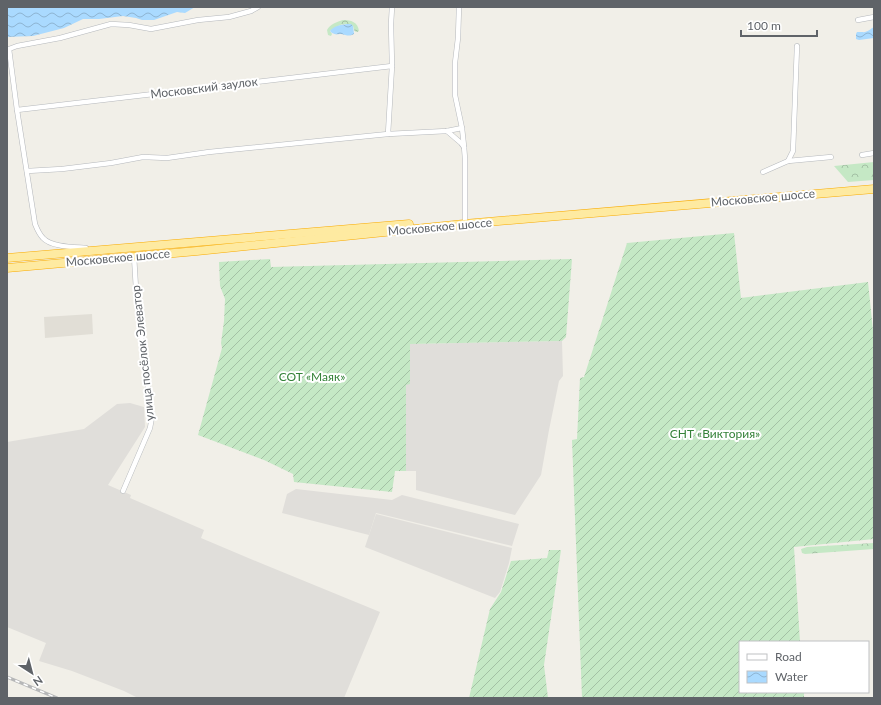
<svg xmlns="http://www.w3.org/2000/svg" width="881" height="705" font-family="Lato,sans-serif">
	<defs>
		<pattern id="forest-crowns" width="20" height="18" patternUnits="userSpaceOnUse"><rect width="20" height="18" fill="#c5e8c5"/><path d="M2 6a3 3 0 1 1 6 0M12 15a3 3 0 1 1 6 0" fill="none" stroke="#a3c0a4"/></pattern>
		<pattern id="garden-furrows" width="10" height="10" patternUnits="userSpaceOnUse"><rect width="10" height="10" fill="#c5e8c5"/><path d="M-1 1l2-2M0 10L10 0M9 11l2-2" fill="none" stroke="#a3c0a4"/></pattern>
		<pattern id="water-waves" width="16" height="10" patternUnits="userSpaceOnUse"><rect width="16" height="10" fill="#aadaff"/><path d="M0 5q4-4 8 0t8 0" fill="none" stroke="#8eb4d2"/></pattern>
	</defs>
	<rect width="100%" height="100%" fill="#f1efe8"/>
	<g fill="#e0deda">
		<path d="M562 341 563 376 559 381 549 430 541 475 515 515 416 490V471H406V384H410V344Z"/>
		<path d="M130 403 144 407 145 427 108 485 131 495 130 498 204 530 201 538 258 562 380 612 344 698H181L178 697 177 698H138L124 691 72 671 39 661 46 643 7 627V442L84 429 117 404Z"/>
		<path d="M296 489 392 500 402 495 519 524 512 546 376 513 369 535 282 513 287 494Z"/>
		<path d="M376 514 512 548 509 563 500 592 495 598 365 547Z"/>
	</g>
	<path fill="#e1ded6" d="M92 314 93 334 45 338 44 317Z"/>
	<g fill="url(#forest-crowns)">
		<path d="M343 20C351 20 358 22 359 31L357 32C354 32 354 29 353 26 345 21 337 26 330 31L332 34 331 36 328 35 327 30C330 24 337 22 343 20Z"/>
		<path d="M874 162V180L848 182 834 166Z"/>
		<path d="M874 543V549L805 554 802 553 801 549 807 547Z"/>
	</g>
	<g fill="url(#garden-furrows)">
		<path d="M734 233 741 298 868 282 874 340V539L794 547 800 642H740V692H804V698H582L572 440 577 439 580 378 584 377 627 243Z"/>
		<path d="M270 259 271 267 572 259 566 337 562 341 410 344V384L406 385V471H395L392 492 294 482 293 474 264 460 198 435 222 348 221 343 224 321 225 299 220 286 219 262Z"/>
		<path d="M549 550H561L544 665 548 698H469L490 609 501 592 511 561 547 558Z"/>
	</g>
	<g fill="url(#water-waves)">
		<path d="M7 7H195L185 13 177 12 154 20H142L136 18 123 16 99 19H83L64 28 33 36 7 37Z"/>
		<path d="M347 24H351L353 26 354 34C348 37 347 35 341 34 337 34 336 35 332 33L330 31C334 26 340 25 347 24Z"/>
		<path d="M874 27V38L859 40 856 39V34L857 32C859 32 861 32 862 32 867 33 870 29 874 27Z"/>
	</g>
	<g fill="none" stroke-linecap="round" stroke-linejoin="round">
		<defs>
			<g id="minor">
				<path d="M459 7 458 38 455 63V95L462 128 464 146 465 159V220"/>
				<path d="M858 20 874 17"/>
				<path d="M7 49H9L17 110 35 224C37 229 39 234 43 238 51 247 74 247 86 248"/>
				<path d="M9 49 17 46 60 38 111 24 129 25 151 29 198 20 229 17 251 11 258 7"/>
				<path d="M17 110 392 66"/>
				<path d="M447 131 461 143 464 147"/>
				<path d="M388 134 392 66 391 24 392 7"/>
				<path d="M862 155 874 153"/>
				<path d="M788 161 793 151 797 46"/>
				<path d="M27 171 62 169 111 163 143 157 167 158 209 152 388 134 447 131 462 128"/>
				<path d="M763 172 788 161 831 157"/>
				<path d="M123 491 150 428 152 417 137 305 134 256"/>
			</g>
			<g id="trunk">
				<path d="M7 258 409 224"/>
				<path d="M7 268 197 251 464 224 874 189"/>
			</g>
		</defs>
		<use href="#minor" stroke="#b5b8bc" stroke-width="5.5"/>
		<use href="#trunk" stroke="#f9ab00" stroke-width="9"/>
		<use href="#minor" stroke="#fff" stroke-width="4.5"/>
		<use href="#trunk" stroke="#feeaa1" stroke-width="8"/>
		<defs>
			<path id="rail" d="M7 677 57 698"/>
		</defs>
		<use href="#rail" stroke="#b6b7b8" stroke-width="3"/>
		<use href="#rail" stroke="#fff" stroke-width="1.5" stroke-dasharray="4.5" stroke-linecap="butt"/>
	</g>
	<g text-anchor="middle" stroke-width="4" stroke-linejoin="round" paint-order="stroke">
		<g font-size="12" fill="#5f6368" stroke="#fff">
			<text transform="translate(204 88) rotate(-7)" y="4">Московский заулок</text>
			<text transform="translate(763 198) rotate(-5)" y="4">Московское шоссе</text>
			<text transform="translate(440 227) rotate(-5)" y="4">Московское шоссе</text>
			<text transform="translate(118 258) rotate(-5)" y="4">Московское шоссе</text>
			<text transform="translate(143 353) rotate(-96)" y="4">улица посёлок Элеватор</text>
		</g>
		<g font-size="12" fill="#348238" stroke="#fff">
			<text x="312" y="381">СОТ «Маяк»</text>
			<text x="715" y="438">СНТ «Виктория»</text>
		</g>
	</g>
	<rect width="881" height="705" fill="none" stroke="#5f6368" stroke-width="16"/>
	<rect x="739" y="641" width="130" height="52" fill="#ffffff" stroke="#bfc1c3"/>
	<rect x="747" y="654" width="20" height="6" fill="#ffffff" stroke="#bfc1c3"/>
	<text x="775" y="661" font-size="12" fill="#5f6368">Road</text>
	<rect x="747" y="671" width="20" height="12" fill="url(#water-waves)" stroke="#bfc1c3"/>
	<text x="775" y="681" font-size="12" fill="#5f6368">Water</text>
	<g transform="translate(32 673) rotate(144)" stroke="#ffffff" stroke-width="3" paint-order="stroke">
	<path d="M0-3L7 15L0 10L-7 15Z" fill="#5f6368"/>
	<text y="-6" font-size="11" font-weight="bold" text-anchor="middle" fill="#5f6368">N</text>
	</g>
	<path d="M741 30v6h76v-6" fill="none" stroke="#5f6368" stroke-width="2"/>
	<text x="747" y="30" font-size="12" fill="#5f6368" stroke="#ffffff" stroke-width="3" paint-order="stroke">100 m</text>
</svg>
